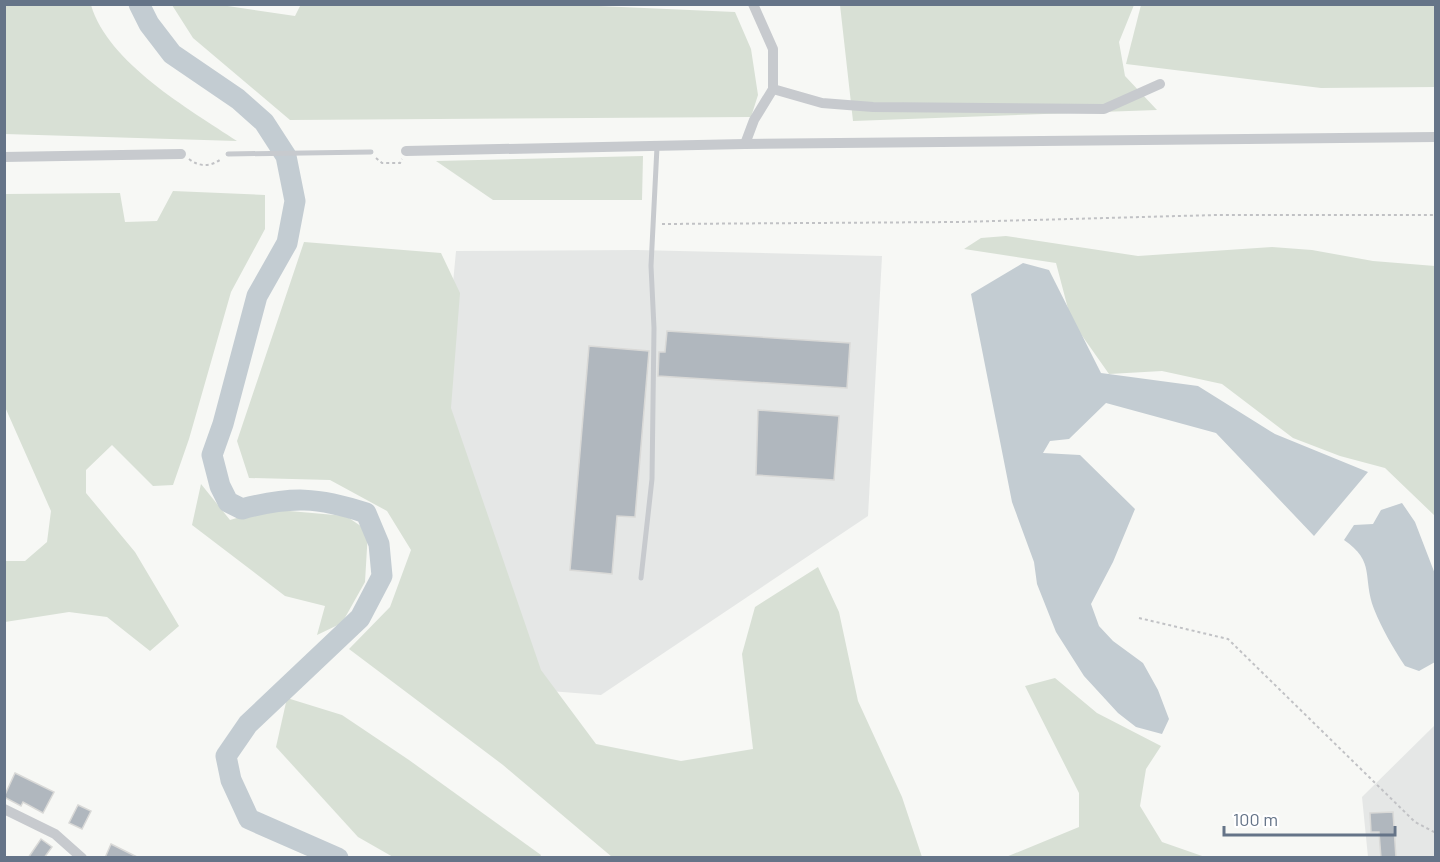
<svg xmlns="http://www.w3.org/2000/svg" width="1440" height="862" font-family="Barlow,sans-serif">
	<rect width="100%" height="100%" fill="#f7f8f5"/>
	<g fill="#e5e7e6">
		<path d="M637 250 882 256 868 516 601 695 500 687 442 401 456 251Z"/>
		<path d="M1435 725V857H1368L1362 797Z"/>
	</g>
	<g fill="#d8e0d5">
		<path d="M301 4 576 5 735 12 751 49 758 95 751 117 290 120 193 38 172 5H221L295 16Z"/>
		<path d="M4 5H91C108 63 189 109 237 141L5 134Z"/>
		<path d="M840 5H1134L1119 42 1125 76 1157 110 853 121Z"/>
		<path d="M1141 5H1435V87L1321 88 1126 64Z"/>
		<path d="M643 156 642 200H493L436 161Z"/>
		<path d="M173 191 265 195V229L231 292 189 439 173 485 153 486 112 445 86 470V493L135 552 179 626 150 651 107 617 69 612 5 622V561H25L47 542 51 511 5 407V197L6 194 120 193 125 222 157 221Z"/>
		<path d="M1006 236 1138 256 1272 247 1312 250 1373 261 1435 266V516L1385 468 1340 456 1293 438 1222 384 1162 371 1109 374 1071 320 1056 263 964 249 981 238Z"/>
		<path d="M304 242 441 253 460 293 451 408 541 670 596 744 681 761 753 749 742 654 755 607 818 567 839 612 858 701 902 797 922 857H612L503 765 349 649 390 607 411 550 387 511 330 480 249 478 237 441Z"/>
		<path d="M201 484 230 520 267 509 346 516 368 531 365 582 342 623 317 635 325 606 285 596 192 525Z"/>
		<path d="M1055 678 1097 713 1161 746 1146 769 1140 806 1162 842 1205 857H1006L1079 827V793L1025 686Z"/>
		<path d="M287 698 342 715 409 760 541 855 540 857H393L358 837 276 747Z"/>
	</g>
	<g fill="#c3ccd2">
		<path d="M1023 263 1049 270 1101 373 1198 386 1275 434 1368 472 1314 536 1216 433 1106 403 1069 439 1050 441 1043 453 1080 455 1135 509 1113 562 1091 604 1099 626 1113 641 1143 663 1158 690 1169 719 1162 734 1136 727 1118 713 1084 676 1056 632 1037 584 1034 562 1012 502 971 294Z"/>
		<path d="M1402 503 1415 522 1435 574V662L1419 671 1405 666C1393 648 1382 629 1374 609 1362 577 1376 562 1344 540L1354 525 1373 524 1381 510Z"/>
	</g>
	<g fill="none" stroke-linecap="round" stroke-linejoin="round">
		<path stroke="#c3ccd2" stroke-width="21" d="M139 4 149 24 172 54 238 99 264 122 286 156 295 201 287 243 257 296 223 424 212 455 220 486 228 502 242 509C291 496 318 497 366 513L379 544 382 576 360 618 248 724 226 756 231 780 249 819 338 858"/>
	</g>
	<g fill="#b0b7be" stroke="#d9d9d7" stroke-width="1.5">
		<path d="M667 331 850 343 847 388 658 376 659 352H665Z"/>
		<path d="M589 346 649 351 635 517 617 516 612 574 570 570Z"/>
		<path d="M758 410 839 416 834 480 756 475Z"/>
		<path d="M15 773 54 792 43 813 23 802 21 806 4 797Z"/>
		<path d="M78 805 91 811 82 829 69 823Z"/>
		<path d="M1393 812 1396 858H1381L1379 832H1371L1370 813Z"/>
		<path d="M41 839 52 847 44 858H28Z"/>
		<path d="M111 844 139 858H105Z"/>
	</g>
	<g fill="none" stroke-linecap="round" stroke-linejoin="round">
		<g stroke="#c1c2c5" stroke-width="2" stroke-dasharray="3 3" stroke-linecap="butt">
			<path d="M376 158 382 163H400L402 159"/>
			<path d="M189 159C199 167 211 167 221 159"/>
			<path d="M662 224 959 222 1216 215H1436"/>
			<path d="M1139 618 1228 639 1415 822 1436 833"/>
		</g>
		<g stroke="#c7cace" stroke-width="5">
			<path d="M228 154 371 152"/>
			<path d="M641 578 652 479 654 328 651 266 657 147"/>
		</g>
		<g stroke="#c7cace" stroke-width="10">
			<path d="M773 89 822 103 873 107 1104 109 1160 84"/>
			<path d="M745 144 754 120 773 89V49L753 4"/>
			<path d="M406 151 745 144 1436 137"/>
			<path d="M4 157 181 154"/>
			<path d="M4 809 55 834 82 858"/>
		</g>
	</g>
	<rect width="1440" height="862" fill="none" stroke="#657488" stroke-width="12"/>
	<path d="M1224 826v9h171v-9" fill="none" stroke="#657488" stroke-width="3"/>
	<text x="1233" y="826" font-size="18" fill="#657488" stroke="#ffffff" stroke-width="4.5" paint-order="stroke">100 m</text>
</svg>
